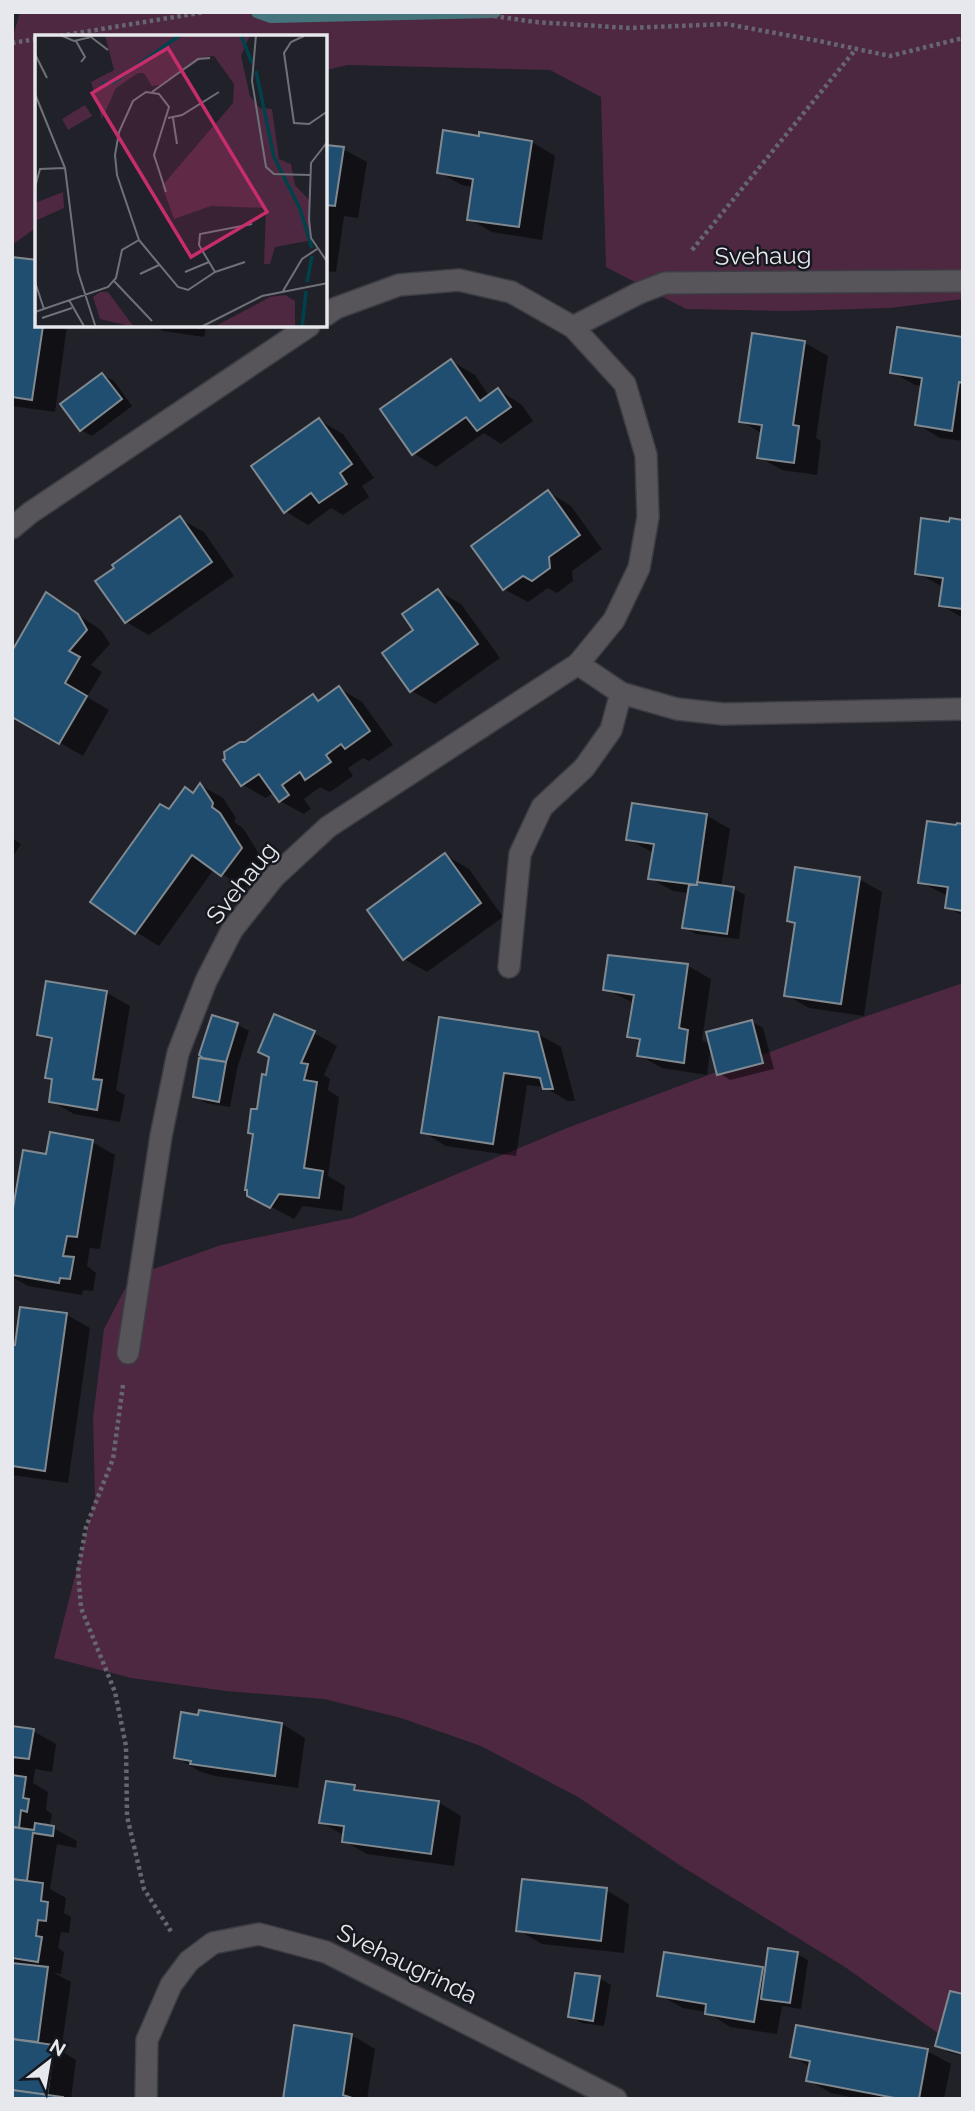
<svg xmlns="http://www.w3.org/2000/svg" width="975" height="2111" font-family="Raleway,sans-serif">
	<rect width="100%" height="100%" fill="#202129"/>
	<g fill="#4e2840">
		<path d="M20 12H963V299L890 308 787 311 686 309 606 267 601 97 550 70 348 65 326 70V37H37V227L12 245V40Z"/>
		<path d="M963 983V2051L845 1967 681 1866 578 1797 481 1746 401 1718 324 1699 226 1691 131 1678 54 1658 95 1498 93 1418 104 1329 131 1277 221 1245 352 1218 567 1128 858 1019Z"/>
	</g>
	<g fill="#0007">
		<path d="M532 142 555 156 542 240 492 232 469 219 474 187 462 185 439 172Z"/>
		<path d="M326 146 343 149 367 162 358 218 344 216 336 272 326 271Z"/>
		<path d="M12 259 37 326H67L55 412 12 406Z"/>
		<path d="M154 326H206L204 337 163 331Z"/>
		<path d="M963 339V441L940 438 917 424 923 386 915 385 892 372Z"/>
		<path d="M805 343 828 356 816 438 821 441 817 475 782 470 759 457 763 434 741 421Z"/>
		<path d="M451 361 475 375 489 396 498 390 521 404 533 421 501 444 484 433 436 467 413 453Z"/>
		<path d="M103 375 114 381 132 406 92 436 81 430Z"/>
		<path d="M319 420 343 434 374 478 362 486 369 497 343 515 331 508 308 525 285 511Z"/>
		<path d="M548 492 571 506 602 549 572 571 573 581 557 593 548 588 528 602 504 589Z"/>
		<path d="M180 519 204 532 234 576 149 635 126 622Z"/>
		<path d="M963 522V618L941 605 943 587 917 573 951 524Z"/>
		<path d="M438 591 461 604 500 658 435 704 412 691 384 653 416 631Z"/>
		<path d="M47 594 101 630 110 644 91 665 102 672 87 697 109 710 83 756 12 715Z"/>
		<path d="M339 688 362 702 393 745 369 761 363 758 348 768 353 776 330 792 320 787 304 799 311 809 304 814 280 801 274 792 266 798 243 785 246 744 314 697 321 701Z"/>
		<path d="M200 785 223 798 236 818 234 822 243 828 264 862 245 888 214 869 159 946 136 932 170 811 194 794Z"/>
		<path d="M706 815 730 829 721 887 734 889 745 895 739 939 696 934 684 927 689 893 673 891 650 878 654 853 628 839Z"/>
		<path d="M963 826V916L947 907 948 896 920 882Z"/>
		<path d="M12 838 21 844 12 858Z"/>
		<path d="M445 855 469 869 503 917 427 972 404 959Z"/>
		<path d="M859 879 882 892 864 1016 809 1008 786 995 796 925 789 920Z"/>
		<path d="M610 956 688 966 711 979 702 1040 711 1045 707 1075 662 1068 639 1055 641 1043 629 1036 634 1003 605 989Z"/>
		<path d="M48 983 107 993 130 1006 116 1090 125 1095 120 1122 74 1114 51 1101 54 1081 47 1077 53 1042 39 1034Z"/>
		<path d="M213 1017 238 1025 249 1031 237 1069 230 1107 206 1103 195 1096 201 1059 206 1057Z"/>
		<path d="M752 1022 763 1028 774 1069 730 1080 719 1073Z"/>
		<path d="M314 1033 337 1046 324 1075 330 1079 328 1090 339 1097 328 1176 345 1186 342 1211 303 1206 294 1219 249 1195 255 1135 250 1132 267 1077Z"/>
		<path d="M538 1034 561 1047 575 1101H568L544 1087 527 1085 516 1156 446 1146 423 1132Z"/>
		<path d="M92 1142 115 1155 100 1249 90 1248 87 1266 96 1273 93 1291 83 1290 82 1295 28 1286 12 1277V1225L47 1156Z"/>
		<path d="M22 1309 67 1315 90 1328 68 1483 12 1475V1347H17Z"/>
		<path d="M282 1724 305 1738 298 1788 215 1776 199 1771 176 1757Z"/>
		<path d="M12 1728 33 1731 56 1744 52 1772 35 1769 33 1783 48 1792 46 1810 52 1814 50 1824 44 1822V1826L53 1828 77 1841 76 1848 57 1844 50 1889 66 1898 64 1913 71 1917 69 1933 61 1932 58 1948 64 1952 61 1974 54 1973 71 1982 61 2051 76 2060 71 2099H12V1964L18 1965 12 1962Z"/>
		<path d="M354 1787 365 1793 438 1802 461 1816 454 1866 367 1854 344 1841 345 1836 321 1822Z"/>
		<path d="M606 1890 629 1904 624 1953 542 1944 518 1930Z"/>
		<path d="M666 1954 766 1971 797 1954 808 1960 801 2009 782 2006 777 2034 730 2027 707 2012 683 2008 659 1995Z"/>
		<path d="M599 1978 611 1985 604 2026 582 2023 570 2016Z"/>
		<path d="M963 1996V2056L948 2052 937 2045Z"/>
		<path d="M351 2035 375 2049 367 2099H285Z"/>
		<path d="M927 2051 951 2064 944 2099H860L831 2093 808 2080 810 2067 792 2056Z"/>
	</g>
	<g fill="none" stroke-linecap="round" stroke-linejoin="round">
		<path stroke="#45747c" stroke-width="12" d="M257 12 271 17 495 12"/>
	</g>
	<g fill="#1f4e70" stroke="#808990" stroke-width="2">
		<path d="M443 130 479 136V132L532 141 519 227 467 220 473 179 437 173Z"/>
		<path d="M326 145 344 147 335 206 326 205Z"/>
		<path d="M12 257 37 260V326H43L32 400 12 397Z"/>
		<path d="M897 327 963 337V383L959 382 952 431 915 425 922 378 890 373Z"/>
		<path d="M752 333 805 341 793 425 799 426 794 463 757 458 762 425 739 422Z"/>
		<path d="M451 359 480 401 498 388 511 407 477 431 466 417 412 455 380 409Z"/>
		<path d="M102 373 122 399 80 431 60 404Z"/>
		<path d="M319 418 352 464 340 473 347 484 319 503 311 493 284 513 251 466Z"/>
		<path d="M548 490 580 535 549 557 550 568 532 581 523 576 503 590 471 546Z"/>
		<path d="M180 516 212 562 125 623 95 581 114 568 112 565Z"/>
		<path d="M921 518 949 522 950 518 963 520V609L939 606 943 578 915 574Z"/>
		<path d="M438 589 478 644 410 692 382 653 413 630 402 614Z"/>
		<path d="M46 592 78 614 87 630 69 651 80 657 65 683 87 696 59 744 12 717V651Z"/>
		<path d="M339 686 370 731 345 749 341 744 326 755 331 762 305 780 300 772 282 785 289 795 279 802 259 774 241 786 223 760 225 759 224 752 240 742H245L313 694 318 701Z"/>
		<path d="M200 783 213 803 212 807 220 813 242 848 221 876 192 855 135 934 90 902 160 804 169 809 185 787 193 793Z"/>
		<path d="M632 803 707 814 697 885 648 879 654 844 626 840Z"/>
		<path d="M927 821 956 825 957 823 963 824V911L945 908 948 887 918 883Z"/>
		<path d="M445 853 481 903 403 960 367 910Z"/>
		<path d="M795 867 860 877 841 1004 784 996 795 923 787 921Z"/>
		<path d="M697 882 734 887 727 934 682 928 689 885H697Z"/>
		<path d="M608 955 688 964 679 1028 688 1030 684 1063 637 1056 640 1039 627 1037 634 995 603 990Z"/>
		<path d="M46 981 107 991 93 1079 102 1080 97 1110 49 1102 52 1079 45 1078 52 1038 37 1035Z"/>
		<path d="M274 1014 315 1031 301 1063 308 1064 304 1080 317 1082 304 1168 323 1171 319 1198 279 1194 270 1208 247 1196V1190H245L253 1134 248 1133 251 1109H257L262 1074 266 1075 269 1057 258 1052Z"/>
		<path d="M212 1015 238 1023 226 1062 203 1058 199 1055Z"/>
		<path d="M439 1017 538 1032 553 1089H543L540 1078 504 1073 493 1144 421 1133Z"/>
		<path d="M752 1020 763 1063 717 1075 706 1032Z"/>
		<path d="M199 1058 226 1062 219 1102 193 1097Z"/>
		<path d="M50 1132 93 1140 77 1237 67 1236 63 1256 74 1257 70 1279 60 1278 59 1283 12 1275V1214L23 1150 46 1154Z"/>
		<path d="M20 1307 67 1313 45 1471 12 1466V1345H15Z"/>
		<path d="M199 1710 282 1723 275 1776 190 1764 191 1761 174 1758 181 1712 198 1715Z"/>
		<path d="M12 1726 34 1729 29 1759 12 1757Z"/>
		<path d="M12 1775 26 1777 23 1798 29 1799 27 1812 21 1810 19 1828 12 1827Z"/>
		<path d="M326 1781 355 1785 354 1790 439 1801 431 1854 342 1842 344 1826 319 1823Z"/>
		<path d="M35 1823 54 1826 53 1836 33 1833 27 1881 12 1879V1827L34 1830Z"/>
		<path d="M12 1879 43 1883 41 1901 48 1902 46 1921 38 1920 36 1936 42 1937 38 1962 12 1958Z"/>
		<path d="M522 1879 607 1888 601 1941 516 1931Z"/>
		<path d="M768 1948 798 1952 790 2003 761 1999Z"/>
		<path d="M664 1952 763 1967 754 2022 705 2014 706 2004 657 1996Z"/>
		<path d="M12 1963 48 1967 38 2042 12 2039Z"/>
		<path d="M575 1973 600 1976 593 2021 568 2017Z"/>
		<path d="M950 1991 963 1994V2054L935 2046Z"/>
		<path d="M294 2025 352 2034 343 2095 355 2099H283Z"/>
		<path d="M796 2025 928 2049 919 2099H900L806 2081 810 2061 790 2057Z"/>
		<path d="M12 2039 54 2045 47 2095 12 2090Z"/>
		<path d="M12 2090 63 2097V2099H12Z"/>
	</g>
	<g fill="none" stroke-linecap="round" stroke-linejoin="round">
		<defs>
			<g id="street">
				<path d="M573 327 639 293 665 283 963 281"/>
				<path d="M12 528 30 513 309 326"/>
				<path d="M578 664 621 693 677 709 723 714 963 709"/>
				<path d="M509 967 520 854 542 807 584 768 611 730 621 693"/>
				<path d="M128 1353 161 1136 178 1053 206 981 232 930 274 877 328 827 578 664 614 620 639 568 648 517 646 455 625 384 573 327 511 292 459 280 399 285 336 308 326 315"/>
				<path d="M146 2099 147 2040 171 1985 189 1961 213 1943 259 1934 326 1952 616 2099"/>
			</g>
		</defs>
		<use href="#street" stroke="#3c3d45" stroke-width="24"/>
		<g stroke="#66676e" stroke-width="4.5" stroke-dasharray="3.5 3.5" stroke-linecap="butt">
			<path d="M466 12 535 22 629 28 726 24 819 41 890 56 963 38"/>
			<path d="M53 37 205 12"/>
			<path d="M12 43 37 39"/>
			<path d="M692 250 856 49"/>
			<path d="M123 1385 113 1459 86 1527 78 1571 81 1608 115 1692 126 1746 127 1816 144 1889 172 1933"/>
		</g>
		<use href="#street" stroke="#575559" stroke-width="21"/>
	</g>
	<g text-anchor="middle" stroke-width="5" stroke-linejoin="round" paint-order="stroke">
		<g font-size="24" fill="#e7e8ee" stroke="#16181f">
			<text transform="translate(763 256) rotate(-1)" y="8">Svehaug</text>
			<text transform="translate(242 883) rotate(-51)" y="8">Svehaug</text>
			<text transform="translate(407 1964) rotate(26)" y="8">Svehaugrinda</text>
		</g>
	</g>
	<g transform="translate(35 35)">
		<rect width="292" height="292" fill="#202129"/>
		<path d="M70 0H215L206 21 215 61 225 73 237 74 244 124 256 129 260 150 274 165 277 205 240 212 235 229H229L231 173 176 171 139 184 127 151 198 68 199 49 179 21 170 22 125 50 117 51 109 38H103L81 53 67 84 56 47 79 35ZM50 70 57 81 33 95 27 84ZM28 157 29 173 0 186V168ZM65 257H73L99 292 65 284 58 262ZM235 262 250 260 260 266V292L177 293Z" fill="#4e2840"/>
		<path fill="none" stroke="#00424b" stroke-width="3.5" d="M206 0 217 28M221 36 239 122 265 174 277 213M67 49 79 47 145 0M272 247 277 221M267 293 271 256"/>
		<path fill="none" stroke="#707178" stroke-width="2" d="M25 0 39 6 56 2 73 15M221 0 217 46 231 132 239 139 275 140M269 1 256 7 249 18 259 88 274 89 293 76M41 6 50 22 46 27M0 19 12 43M117 57 163 24 175 23M0 59 30 133 43 237 61 293M133 83 147 80 184 57M138 83 142 109M293 106 276 128 274 185 276 203 293 228M0 152 5 134 30 133M104 205 82 140 80 120 84 97 98 66 111 57 124 59 134 72 119 120 131 157M104 205 143 252 153 255 180 237 164 210 165 199 217 189M150 237 174 227M180 237 210 227M105 239 124 230M79 246 117 286M0 247 9 274M248 256 267 224 282 214M34 265 50 293M0 277 73 252 81 243 87 215 104 205M7 283 37 273M164 293 227 261 293 248"/>
		<path fill="#c62d6a" fill-opacity="0.15" stroke="#c62d6a" stroke-width="3.5" d="M133 13 232 177 156 222 57 58Z"/>
		<rect width="292" height="292" fill="none" stroke="#e7e8ee" stroke-width="3.5"/>
	</g>
	<rect width="975" height="2111" fill="none" stroke="#e7e8ee" stroke-width="28"/>
	<g transform="translate(49 2062) rotate(31)" stroke="#16181f" stroke-width="5" paint-order="stroke">
	<path d="M0-5L12 26L0 18L-12 26Z" fill="#e7e8ee"/>
	<text y="-10" font-size="19" font-weight="bold" text-anchor="middle" fill="#e7e8ee">N</text>
	</g>
</svg>
